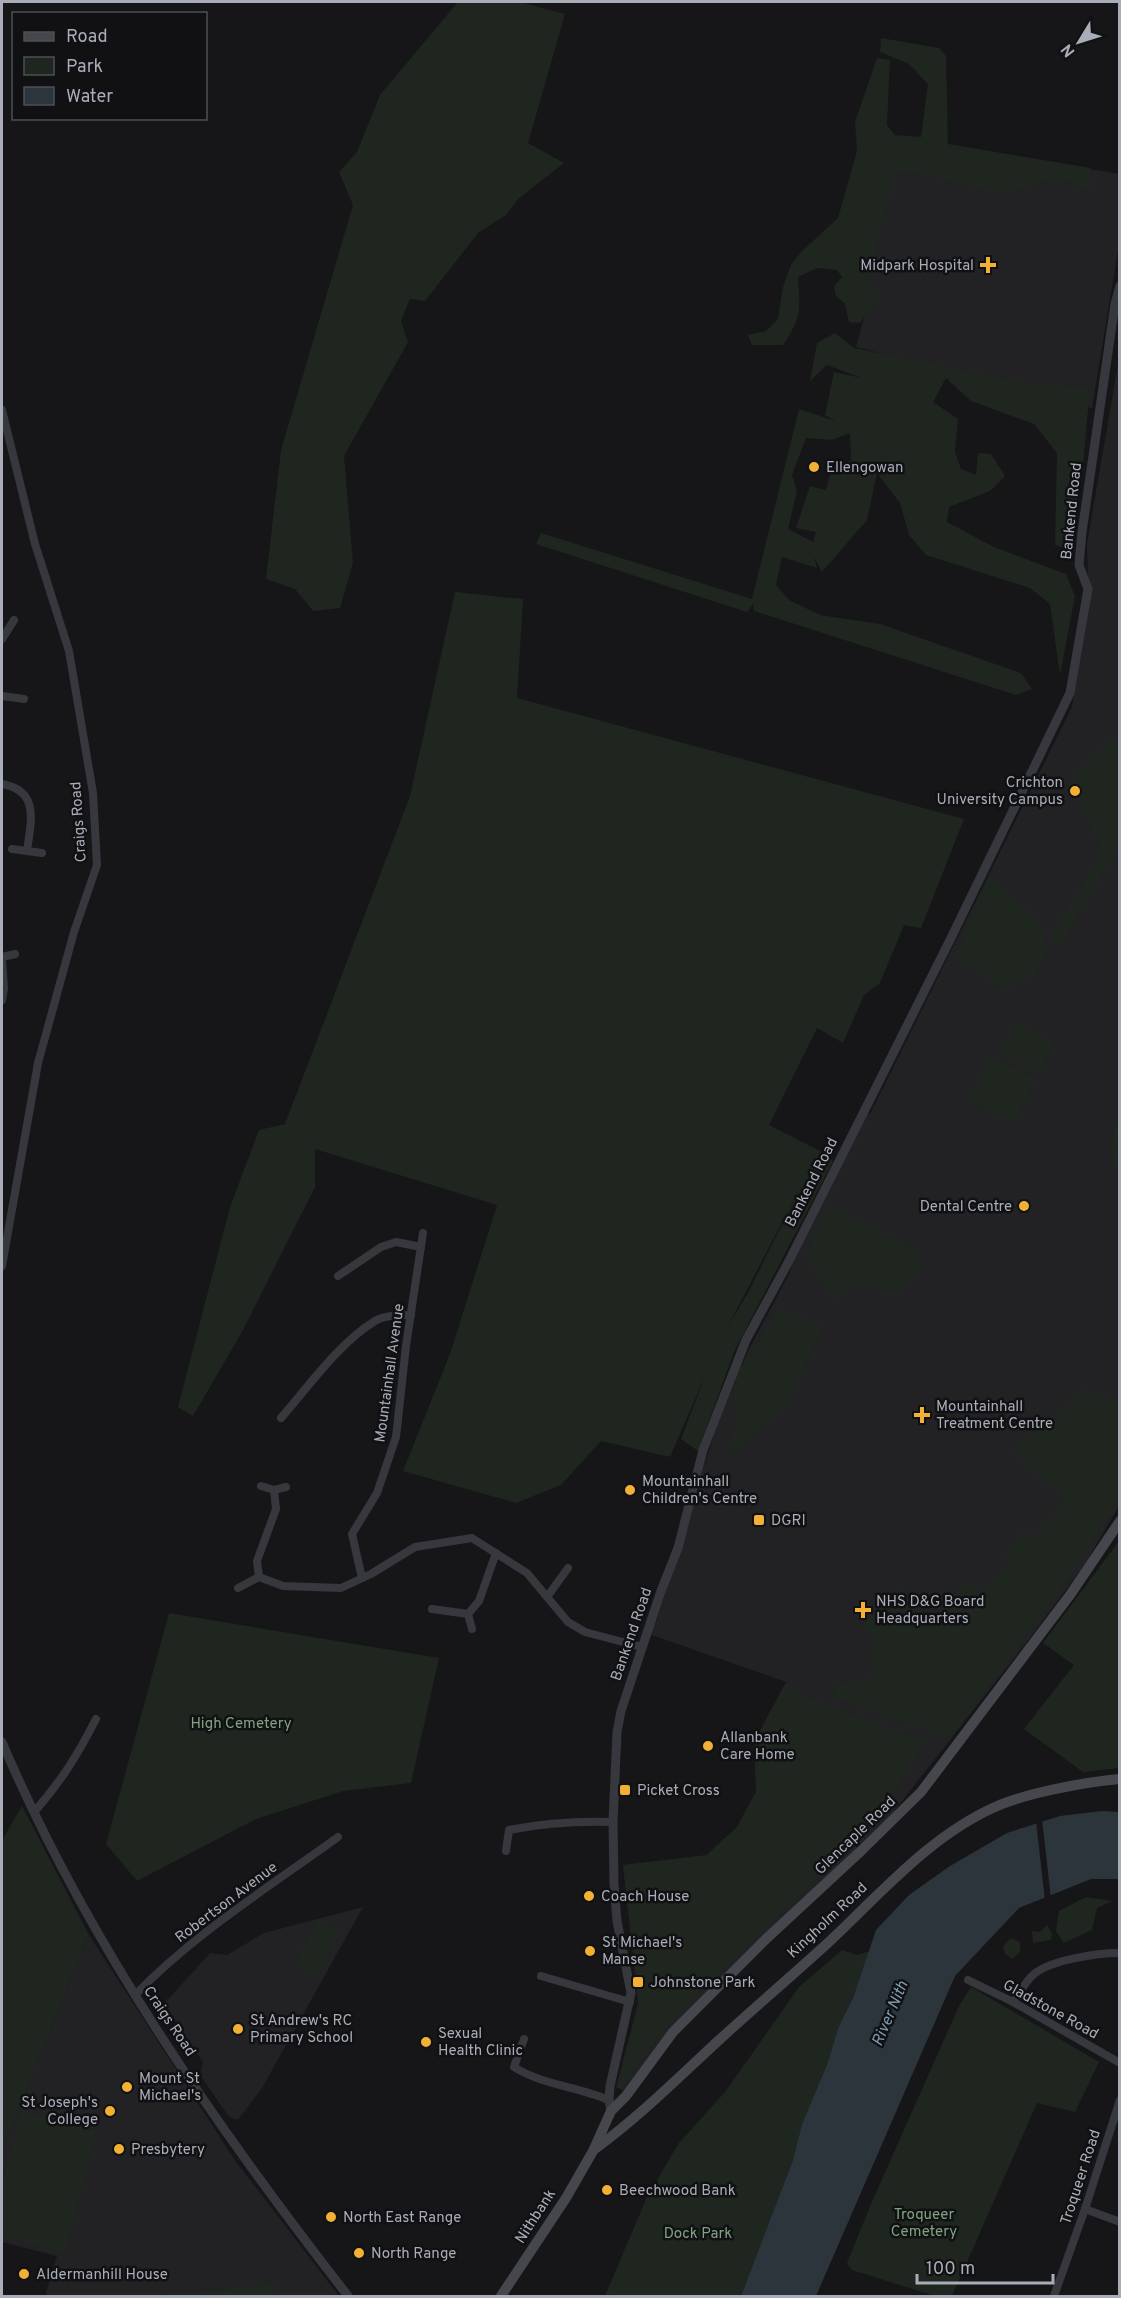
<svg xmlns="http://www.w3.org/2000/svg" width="1121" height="2298" font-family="Overpass,sans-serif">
	<rect width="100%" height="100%" fill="#161618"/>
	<g fill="#222225">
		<path d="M893 136 1119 174V244L1092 408 856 347 871 293 855 287Z"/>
		<path d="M1119 358V1506L1085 1564 1030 1638 891 1815 722 1981 628 2093 616 2087 638 2004 623 1865 706 1855 737 1827 756 1792 754 1742 786 1682 649 1634 654 1621H656L716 1428 746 1355 788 1276 822 1196 868 1113 870 1114 1072 707 1089 610 1087 544Z"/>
		<path d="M363 1907 262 2088 238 2120 229 2117 200 2075 203 2062 164 2004 210 1953 227 1955 264 1933Z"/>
		<path d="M89 1935 234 2159 339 2296H45L57 2256 2 2242V2148Z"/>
	</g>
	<g fill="#1e261f" fill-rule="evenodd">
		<path d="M458 2H520L565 14 528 143 564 163 518 199 506 215 478 233 425 301 410 299 401 321 408 342 344 456 353 563 340 608 313 611 295 589 266 579 281 450 353 205 339 172 357 152 380 95Z"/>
		<path d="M881 38 939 48 946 56 948 144 1091 168 1089 192 1059 178H1053L1003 194 921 174 892 171 889 200 881 224 871 275 862 280 881 290 880 297 860 323 849 322 845 304 836 296 834 286 842 277 837 270 817 268 798 277C800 310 802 317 783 345H752L748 335 766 331 778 319 783 287 791 265 801 252 838 218 857 151 855 122 877 58 890 60 887 125 895 135 921 137 928 84 909 64 880 52Z"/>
		<path d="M835 333 854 348 1019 382 1090 388 1081 486 1066 549 1055 545 1057 453 1034 424 971 401 946 378 933 402 958 419 955 452 961 469 976 475 978 453 991 454 1005 476 990 491 949 507 947 522 994 547 1066 574 1075 596 1060 675 1050 604 1030 588 926 555 909 535 900 503 877 473 867 520 822 572 814 557 817 568 782 557 776 585 789 600 820 615 880 624 1021 673 1032 689 1016 695 754 611 753 604 747 612 536 544 541 533 752 599 799 409 835 421 825 415 834 372 862 378 827 365 810 381 817 343ZM850 433 851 460 831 470 826 490 810 486 796 528 816 532 813 542 788 529 797 491 792 475 806 438 832 440Z"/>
		<path d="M455 592 523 599 517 698 964 819 921 928 904 925 880 983 864 995 843 1043 817 1028 769 1125 820 1151 833 1161 734 1352 698 1451 681 1439 705 1376 670 1457 601 1441 561 1485 516 1503 403 1471 450 1354 497 1205 315 1149V1187L243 1330 193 1416 178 1407 230 1207 259 1130 285 1124 410 796ZM801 1186 749 1291 727 1328Z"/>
		<path d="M1114 737 1120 739 1119 847 1060 945 1051 936 1102 853 1072 780 1082 767Z"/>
		<path d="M989 875 1041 924 1047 950 1035 976 1004 989 955 956Z"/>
		<path d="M1016 1023 1055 1042 1039 1074 1000 1054Z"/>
		<path d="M991 1056 1036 1079 1014 1123 969 1100Z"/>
		<path d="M1119 1120V1167H1113L1111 1144Z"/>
		<path d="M829 1206 919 1252 921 1268 896 1293 860 1281 837 1300 808 1264 811 1237Z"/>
		<path d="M779 1309 824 1325 790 1400 738 1449 727 1447 737 1425 734 1396 736 1374Z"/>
		<path d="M1085 1388 1119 1404V1499L1076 1568 951 1738 833 1698 835 1686 870 1677 875 1670 870 1663 873 1637 862 1625 898 1587 932 1619 968 1580 982 1592 1009 1563 1003 1554 1024 1531 1031 1539 1065 1501 1012 1451Z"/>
		<path d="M1119 1541V1768L1083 1772 1024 1729 1074 1665 1043 1643Z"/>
		<path d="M169 1613 439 1658 411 1783 343 1791 256 1819 137 1881 106 1844Z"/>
		<path d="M783 1688 925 1742 875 1822 676 2016 621 2089 617 2087 639 2000 623 1865 709 1855 737 1827 757 1790 754 1742Z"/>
		<path d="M22 1806 89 1935 2 2149V1840Z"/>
		<path d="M1086 1897 1112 1901 1097 1908 1092 1930 1064 1943 1056 1931 1059 1911Z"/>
		<path d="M318 1920 339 1932 317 1975 295 1964Z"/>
		<path d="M1047 1925 1052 1934 1051 1940 1033 1943 1032 1931 1040 1932Z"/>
		<path d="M1011 1938 1020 1942V1952L1012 1959 1005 1954 1003 1946Z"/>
		<path d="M842 1950 857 1955 870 1951 853 1998 838 2028 828 2062 802 2124 793 2160 741 2296H605L647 2197 679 2143 725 2092 799 1987Z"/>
		<path d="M971 1987 1099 2062 1075 2112 1037 2103 952 2296H935L852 2270 847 2263 871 2204 959 2006Z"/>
		<path d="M21 2110 97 2130 65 2253 2 2236V2185Z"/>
		<path d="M278 2283 279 2296H152Z"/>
	</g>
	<path fill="#2c353c" d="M1102 1811 1119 1812V1879H1091L1019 1908 955 1976 816 2296H741L793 2160 802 2124 828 2062 838 2028 853 1998 876 1930 909 1895 950 1866 1007 1833 1060 1816Z"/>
	<path fill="#161618" d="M1042 1819 1051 1899 1045 1901 1036 1821Z"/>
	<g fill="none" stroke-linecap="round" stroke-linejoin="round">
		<g stroke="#37383d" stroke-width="8">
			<path d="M2 410 35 544 69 651 93 793 97 865 74 932 38 1063 2 1266"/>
			<path d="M2 639 14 620"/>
			<path d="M2 696 24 699"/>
			<path d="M2 784C40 791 31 821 27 851L12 849"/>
			<path d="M27 851 42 853"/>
			<path d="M2 957 15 954"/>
			<path d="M2 959 4 989 2 1000"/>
			<path d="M338 1276 381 1247 396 1242 421 1247"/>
			<path d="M281 1418C308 1387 340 1342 375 1321 385 1315 399 1315 411 1315"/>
			<path d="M261 1486 274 1490 286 1487"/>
			<path d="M259 1577 257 1561 276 1509 274 1490"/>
			<path d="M362 1578 352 1534 377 1493 396 1437 406 1346 423 1233"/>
			<path d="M238 1588 259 1577 283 1586 341 1588 371 1574 415 1547 472 1538 527 1573 568 1622 585 1632 642 1647"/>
			<path d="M547 1597 568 1568"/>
			<path d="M432 1609 468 1614 479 1601 496 1553"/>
			<path d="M468 1614 472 1629"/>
			<path d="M35 1811C62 1780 77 1756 96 1719"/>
			<path d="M506 1851 509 1830C544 1823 578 1821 613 1822"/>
			<path d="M541 1976 630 2002"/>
			<path d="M968 1980 1013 2002 1120 2063"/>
			<path d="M135 1995C194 1934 269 1887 338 1837"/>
			<path d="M1013 2002C1020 1993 1025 1982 1033 1975 1049 1960 1098 1953 1120 1953"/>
			<path d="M524 2039 514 2067C540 2084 579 2087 609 2100"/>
			<path d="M1085 2209 1120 2222"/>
			<path d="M1054 2296 1085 2209 1120 2100"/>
		</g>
		<g stroke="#37383d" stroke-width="9">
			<path d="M2 1742C87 1942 215 2125 348 2296"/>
			<path d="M611 2111 609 2100 610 2086 631 1993 617 1921 614 1884 613 1822 617 1732 621 1711 661 1591 678 1548 703 1450 746 1340 789 1261 951 938 1070 693 1088 589 1079 565 1082 532 1115 304 1120 286"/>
		</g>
		<g stroke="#45474d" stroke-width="10">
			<path d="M595 2149C639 2117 678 2078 718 2041 755 2007 793 1975 830 1941 881 1893 930 1836 995 1807 1026 1793 1085 1782 1120 1779"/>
			<path d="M501 2296 566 2198 593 2151 611 2111 626 2096 673 2032 766 1939 862 1850 921 1792 1070 1595 1120 1521"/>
		</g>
	</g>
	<g fill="#f2b134" stroke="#111113" stroke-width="2">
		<path d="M985 256h6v6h6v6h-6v6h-6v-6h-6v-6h6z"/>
		<circle cx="814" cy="467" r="6"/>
		<circle cx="1075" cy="791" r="6"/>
		<circle cx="1024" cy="1206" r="6"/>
		<path d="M919 1406h6v6h6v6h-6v6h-6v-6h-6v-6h6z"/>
		<circle cx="630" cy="1490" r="6"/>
		<rect x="753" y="1514" width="12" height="12" rx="3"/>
		<path d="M860 1601h6v6h6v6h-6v6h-6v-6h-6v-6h6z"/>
		<circle cx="708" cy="1746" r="6"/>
		<rect x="619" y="1784" width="12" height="12" rx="3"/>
		<circle cx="589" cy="1896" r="6"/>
		<circle cx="590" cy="1951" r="6"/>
		<rect x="632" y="1976" width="12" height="12" rx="3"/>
		<circle cx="238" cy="2029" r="6"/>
		<circle cx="426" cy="2042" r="6"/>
		<circle cx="127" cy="2087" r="6"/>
		<circle cx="110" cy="2111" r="6"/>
		<circle cx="119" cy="2149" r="6"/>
		<circle cx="607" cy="2190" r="6"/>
		<circle cx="331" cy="2217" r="6"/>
		<circle cx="359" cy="2253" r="6"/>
		<circle cx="24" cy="2274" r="6"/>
	</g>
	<g text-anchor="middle" stroke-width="5" stroke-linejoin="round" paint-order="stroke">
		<g font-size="15" fill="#a8adb8" stroke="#111113" text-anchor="start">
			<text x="974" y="270" text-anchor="end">Midpark Hospital</text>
			<text x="826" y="472">Ellengowan</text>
			<text x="1063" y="787" text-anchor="end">Crichton<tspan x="1063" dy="17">University Campus</tspan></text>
			<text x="1012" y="1211" text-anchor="end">Dental Centre</text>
			<text x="936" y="1411">Mountainhall<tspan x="936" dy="17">Treatment Centre</tspan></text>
			<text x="642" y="1486">Mountainhall<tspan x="642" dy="17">Children's Centre</tspan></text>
			<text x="771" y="1525">DGRI</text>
			<text x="876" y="1606">NHS D&amp;G Board<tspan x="876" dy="17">Headquarters</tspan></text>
			<text x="720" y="1742">Allanbank<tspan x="720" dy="17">Care Home</tspan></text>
			<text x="637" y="1795">Picket Cross</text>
			<text x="601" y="1901">Coach House</text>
			<text x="602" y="1947">St Michael's<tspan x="602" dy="17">Manse</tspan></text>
			<text x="650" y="1987">Johnstone Park</text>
			<text x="250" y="2025">St Andrew's RC<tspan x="250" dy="17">Primary School</tspan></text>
			<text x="438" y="2038">Sexual<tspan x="438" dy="17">Health Clinic</tspan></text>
			<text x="139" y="2083">Mount St<tspan x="139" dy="17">Michael's</tspan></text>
			<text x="98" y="2107" text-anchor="end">St Joseph's<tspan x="98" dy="17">College</tspan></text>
			<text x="131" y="2154">Presbytery</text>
			<text x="619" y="2195">Beechwood Bank</text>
			<text x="343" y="2222">North East Range</text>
			<text x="371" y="2258">North Range</text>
			<text x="36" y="2279">Aldermanhill House</text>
		</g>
		<g font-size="15" fill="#a8adb8" stroke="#111113">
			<text transform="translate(1071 511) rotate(-84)" y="5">Bankend Road</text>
			<text transform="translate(78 822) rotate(-94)" y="5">Craigs Road</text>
			<text transform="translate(811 1182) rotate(-63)" y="5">Bankend Road</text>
			<text transform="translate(389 1373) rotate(-82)" y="5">Mountainhall Avenue</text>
			<text transform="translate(631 1634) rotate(-71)" y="5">Bankend Road</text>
			<text transform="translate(855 1835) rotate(-44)" y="5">Glencaple Road</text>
			<text transform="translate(226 1902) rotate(-37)" y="5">Robertson Avenue</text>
			<text transform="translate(827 1920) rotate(-43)" y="5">Kingholm Road</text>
			<text transform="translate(1051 2009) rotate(29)" y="5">Gladstone Road</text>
			<text transform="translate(170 2021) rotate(56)" y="5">Craigs Road</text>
			<text transform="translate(1080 2177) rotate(-72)" y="5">Troqueer Road</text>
			<text transform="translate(535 2216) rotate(-57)" y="5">Nithbank</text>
		</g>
		<g font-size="15" fill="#7fa381" stroke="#111113">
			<text x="241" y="1728">High Cemetery</text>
			<text x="924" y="2219">Troqueer<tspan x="924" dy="17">Cemetery</tspan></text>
			<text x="698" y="2238">Dock Park</text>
		</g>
		<g font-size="16" font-style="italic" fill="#7f9bb3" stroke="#111113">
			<text transform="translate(889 2013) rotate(-67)" y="6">River Nith</text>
		</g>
	</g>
	<rect width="1121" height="2298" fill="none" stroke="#a8adb8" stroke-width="6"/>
	<rect x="12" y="12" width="195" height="108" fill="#111113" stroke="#4d4f55" stroke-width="1.5"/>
	<rect x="24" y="32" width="30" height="9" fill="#45474d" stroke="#4d4f55" stroke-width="1.5"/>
	<text x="66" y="42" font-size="18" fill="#a8adb8">Road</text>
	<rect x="24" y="57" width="30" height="18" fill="#1e261f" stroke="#4d4f55" stroke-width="1.5"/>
	<text x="66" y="72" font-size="18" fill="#a8adb8">Park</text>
	<rect x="24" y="87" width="30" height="18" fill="#2c353c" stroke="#4d4f55" stroke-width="1.5"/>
	<text x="66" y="102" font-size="18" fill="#a8adb8">Water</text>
	<g transform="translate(1079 42) rotate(232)" stroke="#111113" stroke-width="4.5" paint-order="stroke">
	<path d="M0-4.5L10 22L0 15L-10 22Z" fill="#a8adb8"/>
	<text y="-9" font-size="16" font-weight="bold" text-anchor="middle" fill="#a8adb8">N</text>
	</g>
	<path d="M917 2274v9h136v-9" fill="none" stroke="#a8adb8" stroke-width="3"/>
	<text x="926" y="2274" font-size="18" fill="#a8adb8" stroke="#111113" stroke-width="4.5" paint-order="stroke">100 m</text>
</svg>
